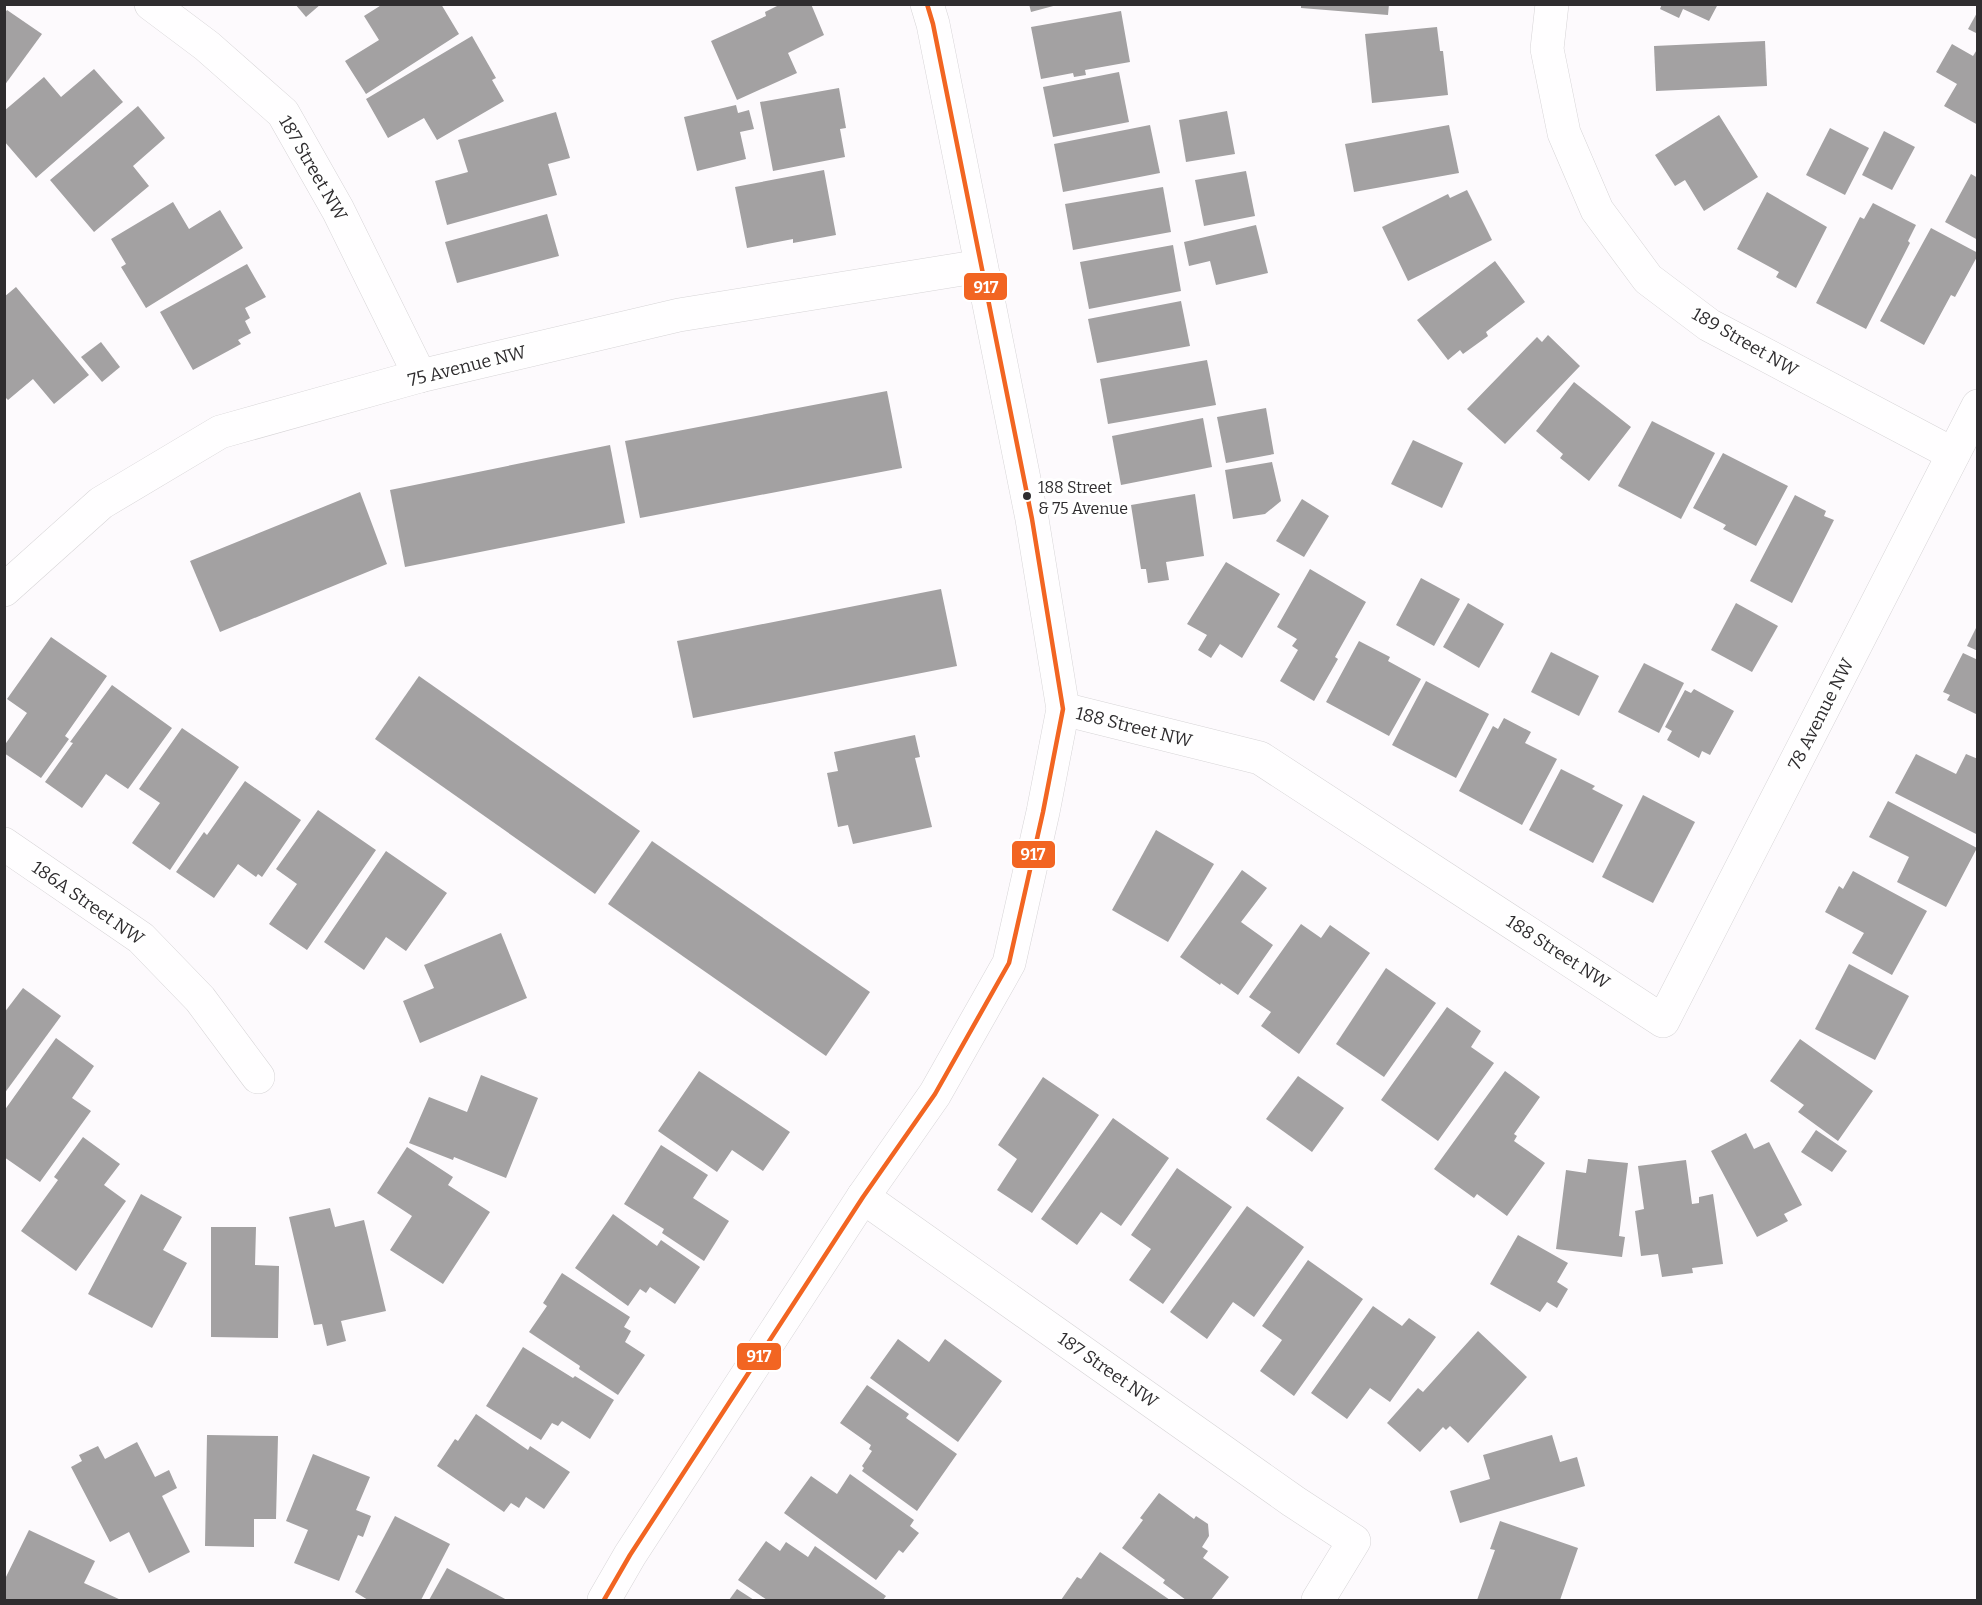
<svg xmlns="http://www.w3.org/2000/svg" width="1982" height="1605" font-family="Bitter,serif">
	<rect width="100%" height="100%" fill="#fdfafd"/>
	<g fill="#a3a1a2">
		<path d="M295 4H321L306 17Z"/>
		<path d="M383 4H441L459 34 366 94 345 61 379 40 364 16Z"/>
		<path d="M781 4H811L824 35 788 53 797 73 737 100 711 41 766 16 765 12Z"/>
		<path d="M1029 4H1057V5L1031 12Z"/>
		<path d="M1301 4H1389L1388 15 1301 8Z"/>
		<path d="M1662 4H1718L1709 21 1683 9 1679 18 1660 9Z"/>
		<path d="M7 10 42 34 4 86V14Z"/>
		<path d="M1121 11 1130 62 1085 70 1086 75 1074 77 1073 73 1041 79 1031 27Z"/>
		<path d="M1978 11V34L1968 29Z"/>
		<path d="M1437 27 1440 51H1443L1448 95 1372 103 1365 34Z"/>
		<path d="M472 36 496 78 492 80 504 101 437 140 424 118 388 138 366 99Z"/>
		<path d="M1765 41 1767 86 1656 91 1654 46Z"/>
		<path d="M1952 44 1973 56 1978 48V125L1944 106 1957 84 1936 72Z"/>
		<path d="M94 69 123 102 36 178 4 141V111L44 77 61 97Z"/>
		<path d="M1119 72 1129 122 1053 137 1043 87Z"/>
		<path d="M839 88 846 128 840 129 845 157 773 171 760 102Z"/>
		<path d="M736 105 738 113 749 110 754 129 740 132 746 159 697 171 684 117Z"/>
		<path d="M138 106 165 138 133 166 149 186 94 232 50 180Z"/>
		<path d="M1227 111 1235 154 1186 162 1179 120Z"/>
		<path d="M556 112 570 158 548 164 557 195 447 225 435 181 468 172 458 140Z"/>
		<path d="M1719 115 1758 177 1704 211 1685 180 1675 186 1655 155Z"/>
		<path d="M1150 125 1160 173 1063 192 1054 144Z"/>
		<path d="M1449 125 1459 173 1354 192 1345 144Z"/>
		<path d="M1830 128 1869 148 1845 195 1806 175Z"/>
		<path d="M1884 131 1915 147 1892 190 1862 175Z"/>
		<path d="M824 170 836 235 793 243V239L747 248 735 187Z"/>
		<path d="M1246 171 1255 216 1204 226 1195 180Z"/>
		<path d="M1971 174 1978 178V240L1945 222Z"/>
		<path d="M1163 187 1171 232 1073 250 1065 204Z"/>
		<path d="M1467 190 1492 240 1408 281 1382 227 1448 194 1450 198Z"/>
		<path d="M1767 192 1827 227 1796 288 1776 277 1779 272 1737 249Z"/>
		<path d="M173 202 189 229 220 210 243 248 146 308 121 267 126 264 111 239Z"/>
		<path d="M1873 203 1916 225 1908 241 1910 243 1866 329 1816 303 1860 217 1864 219Z"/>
		<path d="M547 214 559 256 457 283 445 242Z"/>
		<path d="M1256 225 1268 273 1216 285 1210 261 1189 266 1184 242Z"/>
		<path d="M1931 228 1978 253V255L1955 297 1951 295 1924 345 1880 321Z"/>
		<path d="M1173 245 1181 291 1089 309 1080 262Z"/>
		<path d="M1495 261 1525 302 1486 332 1488 336 1463 354 1460 350 1448 360 1417 320Z"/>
		<path d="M247 264 266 297 245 308 250 318 245 321 251 333 238 340 241 344 193 370 160 312Z"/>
		<path d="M16 287 89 375 54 404 33 379 8 400 4 396V297Z"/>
		<path d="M1181 301 1190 346 1097 363 1088 319Z"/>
		<path d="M1548 335 1580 366 1505 444 1467 409 1537 337 1542 342Z"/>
		<path d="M101 342 120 367 102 382 81 357Z"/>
		<path d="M1207 360 1216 405 1108 424 1100 379Z"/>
		<path d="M1574 382 1631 427 1589 481 1560 458 1563 454 1536 431Z"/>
		<path d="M887 391 902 468 640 518 625 441Z"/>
		<path d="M1266 408 1274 454 1226 463 1217 417Z"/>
		<path d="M1203 418 1212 467 1121 485 1112 436Z"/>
		<path d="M1652 421 1715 453 1681 519 1618 486Z"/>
		<path d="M1413 440 1463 463 1442 508 1391 484Z"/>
		<path d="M610 445 625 523 405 567 390 490Z"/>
		<path d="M1723 453 1788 486 1756 546 1723 529 1726 525 1693 508Z"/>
		<path d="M1272 462 1281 501 1265 514 1233 519 1225 470Z"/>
		<path d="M360 492 387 564 220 632 190 561Z"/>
		<path d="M1195 494 1204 556 1166 562 1169 580 1148 583 1146 569H1141L1131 505Z"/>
		<path d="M1795 495 1826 511 1824 516 1834 520 1792 603 1750 581Z"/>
		<path d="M1302 499 1329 516 1304 557 1276 541Z"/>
		<path d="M1226 562 1280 594 1242 658 1220 644 1211 658 1198 650 1207 635 1187 624Z"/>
		<path d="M1310 569 1366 602 1335 657 1338 659 1314 701 1280 681 1298 650 1292 646 1297 639 1277 627Z"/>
		<path d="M1421 578 1460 599 1434 646 1396 625Z"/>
		<path d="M941 589 957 666 693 718 677 641Z"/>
		<path d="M1468 603 1504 624 1479 668 1443 647Z"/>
		<path d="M1736 603 1778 626 1752 672 1711 650Z"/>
		<path d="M1978 624V651L1967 646Z"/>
		<path d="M51 637 107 676 65 736 69 739 41 778 4 753V746L27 713 7 699Z"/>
		<path d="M1359 641 1390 657 1388 661 1421 679 1389 736 1326 702Z"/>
		<path d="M1551 652 1599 676 1579 716 1531 692Z"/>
		<path d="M1963 653 1978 660V715L1947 700 1950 695 1943 692Z"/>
		<path d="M1644 663 1684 683 1659 733 1618 712Z"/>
		<path d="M419 676 640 831 595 894 375 739Z"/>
		<path d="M1426 681 1489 714 1456 778 1392 745Z"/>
		<path d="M112 685 172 728 128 789 106 774 82 808 45 782 73 743 70 742Z"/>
		<path d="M1694 689 1734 711 1710 755 1702 751 1699 758 1667 740 1672 731 1665 727 1685 690 1691 693Z"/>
		<path d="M1504 718 1531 732 1525 743 1557 759 1522 825 1459 791 1493 726 1498 729Z"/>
		<path d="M182 728 239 767 170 870 132 843 160 803 139 789Z"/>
		<path d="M915 735 920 757 915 758 932 827 853 844 848 825 838 827 827 773 838 771 834 752Z"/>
		<path d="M1916 754 1956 774 1966 754 1978 759V835L1895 793Z"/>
		<path d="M1561 769 1595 786 1592 789 1623 805 1593 863 1529 830Z"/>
		<path d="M245 781 301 820 262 877 258 874 256 877 238 864 214 898 176 872 204 832 207 835Z"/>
		<path d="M1643 795 1695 822 1653 903 1602 877Z"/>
		<path d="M1888 801 1977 848 1946 907 1897 882 1909 857 1869 837Z"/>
		<path d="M318 810 376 850 307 950 269 924 297 884 276 869Z"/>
		<path d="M1156 830 1214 864 1168 942 1112 910Z"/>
		<path d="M652 841 870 992 826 1056 608 904Z"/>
		<path d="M386 851 447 893 406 951 386 937 364 970 324 942Z"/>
		<path d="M1242 870 1267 888 1241 922 1273 945 1238 995 1221 983 1220 985 1180 957Z"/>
		<path d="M1853 871 1927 911 1892 975 1852 953 1864 933 1825 912 1839 886 1843 889Z"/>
		<path d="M1301 924 1321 938 1330 925 1370 953 1299 1054 1261 1026 1271 1012 1249 997Z"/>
		<path d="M501 933 527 998 420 1043 403 1001 434 988 424 965Z"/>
		<path d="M1849 964 1909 996 1875 1060 1815 1029Z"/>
		<path d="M1386 968 1436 1003 1384 1077 1336 1044Z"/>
		<path d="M23 988 61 1016 4 1094V1013Z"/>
		<path d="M1447 1007 1481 1031 1471 1047 1494 1063 1438 1141 1381 1100Z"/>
		<path d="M56 1038 94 1066 72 1098 91 1111 40 1182 4 1157V1111Z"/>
		<path d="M1800 1039 1873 1091 1838 1141 1798 1112 1804 1105 1770 1081Z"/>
		<path d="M699 1071 790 1132 763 1171 732 1150 717 1172 658 1131Z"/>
		<path d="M1505 1071 1540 1097 1514 1134 1517 1136 1514 1141 1545 1163 1507 1216 1477 1194 1474 1198 1434 1169Z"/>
		<path d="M481 1075 538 1098 506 1178 454 1157 453 1160 409 1143 429 1097 467 1112Z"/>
		<path d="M1298 1076 1344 1108 1312 1152 1266 1119Z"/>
		<path d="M1043 1077 1099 1115 1032 1213 997 1190 1017 1159 998 1145Z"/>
		<path d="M1113 1118 1169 1158 1121 1226 1101 1212 1077 1245 1041 1219Z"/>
		<path d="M1816 1130 1847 1151 1832 1172 1801 1152Z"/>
		<path d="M1746 1133 1754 1149 1769 1142 1802 1205 1784 1214 1788 1221 1757 1237 1711 1151Z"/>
		<path d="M83 1137 120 1164 104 1185 126 1201 76 1271 21 1231 58 1180 54 1177Z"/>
		<path d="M661 1145 708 1175 693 1198 729 1221 704 1261 662 1233 664 1229 624 1204Z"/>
		<path d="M407 1147 453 1177 448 1185 490 1212 443 1284 390 1250 412 1216 377 1193Z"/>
		<path d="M1588 1159 1628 1163 1619 1236 1625 1237 1622 1257 1556 1249 1566 1170 1586 1173Z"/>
		<path d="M1686 1160 1692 1204 1699 1203V1197L1713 1194 1723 1264 1692 1268 1693 1273 1662 1277 1658 1254 1641 1256 1635 1211 1644 1209 1638 1166Z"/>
		<path d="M1177 1168 1232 1207 1163 1304 1129 1280 1151 1249 1131 1235Z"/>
		<path d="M141 1194 182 1217 163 1250 187 1263 152 1328 88 1294Z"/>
		<path d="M1247 1206 1304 1247 1254 1317 1233 1302 1207 1339 1170 1312Z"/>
		<path d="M330 1208 335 1227 364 1220 386 1311 341 1321 346 1341 327 1346 322 1324 314 1325 289 1217Z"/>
		<path d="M613 1214 657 1246 661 1240 700 1267 675 1304 650 1287 646 1293 640 1289 628 1306 575 1268Z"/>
		<path d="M211 1227H256L255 1265 279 1266 278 1338 211 1337Z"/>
		<path d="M1518 1235 1568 1263 1557 1282 1568 1289 1557 1308 1547 1302 1540 1312 1490 1284Z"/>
		<path d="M1308 1260 1363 1299 1294 1396 1260 1371 1282 1340 1262 1326Z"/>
		<path d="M562 1273 630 1317 624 1327 631 1331 625 1342 645 1355 618 1395 579 1369 580 1366 529 1332 547 1306 543 1303Z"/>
		<path d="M1373 1306 1402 1326 1409 1318 1436 1337 1390 1402 1370 1388 1347 1419 1311 1393Z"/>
		<path d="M1478 1331 1527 1377 1468 1443 1450 1426 1446 1430 1443 1427 1420 1452 1387 1423 1418 1388 1423 1392Z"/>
		<path d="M898 1339 929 1362 945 1339 1002 1381 958 1442 870 1378Z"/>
		<path d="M523 1347 573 1378 575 1376 614 1400 590 1439 562 1421 558 1426 552 1423 541 1440 486 1406Z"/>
		<path d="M867 1385 909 1414 906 1418 957 1454 917 1511 862 1471 864 1468 862 1466 872 1451 869 1449 871 1445 840 1423Z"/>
		<path d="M476 1414 528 1450 530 1446 570 1472 544 1509 526 1497 519 1508 511 1503 504 1512 437 1466 455 1439 458 1441Z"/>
		<path d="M207 1435 278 1436 276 1519H254V1547L205 1546Z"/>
		<path d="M1552 1435 1560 1462 1577 1457 1585 1486 1460 1523 1450 1491 1490 1479 1483 1455Z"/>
		<path d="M137 1442 155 1477 169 1470 177 1488 162 1496 190 1552 149 1573 129 1532 110 1542 71 1467 82 1461 79 1455 98 1446 105 1459Z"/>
		<path d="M313 1454 370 1477 356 1510 371 1516 363 1537 358 1535 339 1581 294 1563 308 1530 286 1521Z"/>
		<path d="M850 1474 914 1520 910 1526 919 1533 903 1553 899 1550 876 1580 784 1513 811 1476 837 1494Z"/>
		<path d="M1159 1493 1194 1519 1196 1516 1208 1524 1209 1536 1202 1547 1208 1551 1203 1558 1229 1577 1211 1600H1186L1163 1583 1165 1580 1122 1548 1143 1520 1140 1518Z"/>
		<path d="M395 1516 450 1544 421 1600H368L355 1592Z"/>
		<path d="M1500 1521 1578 1548 1560 1600H1477L1495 1550 1490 1549Z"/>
		<path d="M29 1530 95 1561 84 1583 121 1600H4V1581Z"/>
		<path d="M766 1541 780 1551 786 1542 808 1557 815 1546 886 1596 883 1600H767L738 1580Z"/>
		<path d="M1100 1552 1170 1600H1061L1077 1577 1081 1579Z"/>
		<path d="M447 1568 507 1600H429Z"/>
		<path d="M737 1589 754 1600H729Z"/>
	</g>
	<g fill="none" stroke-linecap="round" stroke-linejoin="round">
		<defs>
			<g id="minor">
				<path d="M151 4 207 46 283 113 338 210 420 376"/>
				<path d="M1552 4 1547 49 1564 133 1597 210 1648 279 1709 325 1953 454"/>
				<path d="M4 590 101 503 220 432 420 376 679 315 981 266"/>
				<path d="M1063 709 1260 758 1663 1021 1978 406"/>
				<path d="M4 844 141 938 200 999 258 1077"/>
				<path d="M863 1197 1293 1501 1354 1541 1318 1600"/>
			</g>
			<path id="tertiary" d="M604 1600 630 1555 863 1197 935 1094 987 1002 1009 963 1043 812 1063 709 1032 519 933 24 927 4"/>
		</defs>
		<use href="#minor" stroke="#d7d5d7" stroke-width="34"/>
		<use href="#tertiary" stroke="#d7d5d7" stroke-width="34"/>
		<use href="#minor" stroke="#fffeff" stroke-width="33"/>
		<use href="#tertiary" stroke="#fffeff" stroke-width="33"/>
		<defs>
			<path id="bus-1" d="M604 1600 630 1555 863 1197 935 1094 1009 963 1043 812 1063 709 1032 519 933 24 927 4"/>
		</defs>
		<use href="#bus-1" stroke="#fff" stroke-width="9"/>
		<use href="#bus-1" stroke="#f26522" stroke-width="4.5"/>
	</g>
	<circle fill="#2f2d2f" stroke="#fff" stroke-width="2" cx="1027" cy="496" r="5"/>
	<g text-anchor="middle" stroke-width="6" stroke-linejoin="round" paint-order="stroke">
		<g font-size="16" fill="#2f2d2f" stroke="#fff" text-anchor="start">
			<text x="1038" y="493">188 Street<tspan x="1038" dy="21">&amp; 75 Avenue</tspan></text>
		</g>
		<g font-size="18" fill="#2f2d2f" stroke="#fff">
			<text transform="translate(313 168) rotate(60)" y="6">187 Street NW</text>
			<text transform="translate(1745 342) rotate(30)" y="6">189 Street NW</text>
			<text transform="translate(467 366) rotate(-14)" y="6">75 Avenue NW</text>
			<text transform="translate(1821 714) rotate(-63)" y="6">78 Avenue NW</text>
			<text transform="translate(1134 727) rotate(14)" y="6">188 Street NW</text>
			<text transform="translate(88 903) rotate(35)" y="6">186A Street NW</text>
			<text transform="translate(1558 952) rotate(33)" y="6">188 Street NW</text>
			<text transform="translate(1108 1370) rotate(35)" y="6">187 Street NW</text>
		</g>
	</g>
	<g stroke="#fff" stroke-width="2">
		<rect x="963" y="272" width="45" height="29" rx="6" fill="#f26522"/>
		<rect x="1011" y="840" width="45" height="29" rx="6" fill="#f26522"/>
		<rect x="736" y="1342" width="46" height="29" rx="6" fill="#f26522"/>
	</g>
	<g font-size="16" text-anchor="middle" font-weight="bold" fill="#fff">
		<text x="986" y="293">917</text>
		<text x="1033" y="860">917</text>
		<text x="759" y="1362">917</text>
	</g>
	<rect width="1982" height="1605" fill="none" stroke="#2f2d2f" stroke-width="12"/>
</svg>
